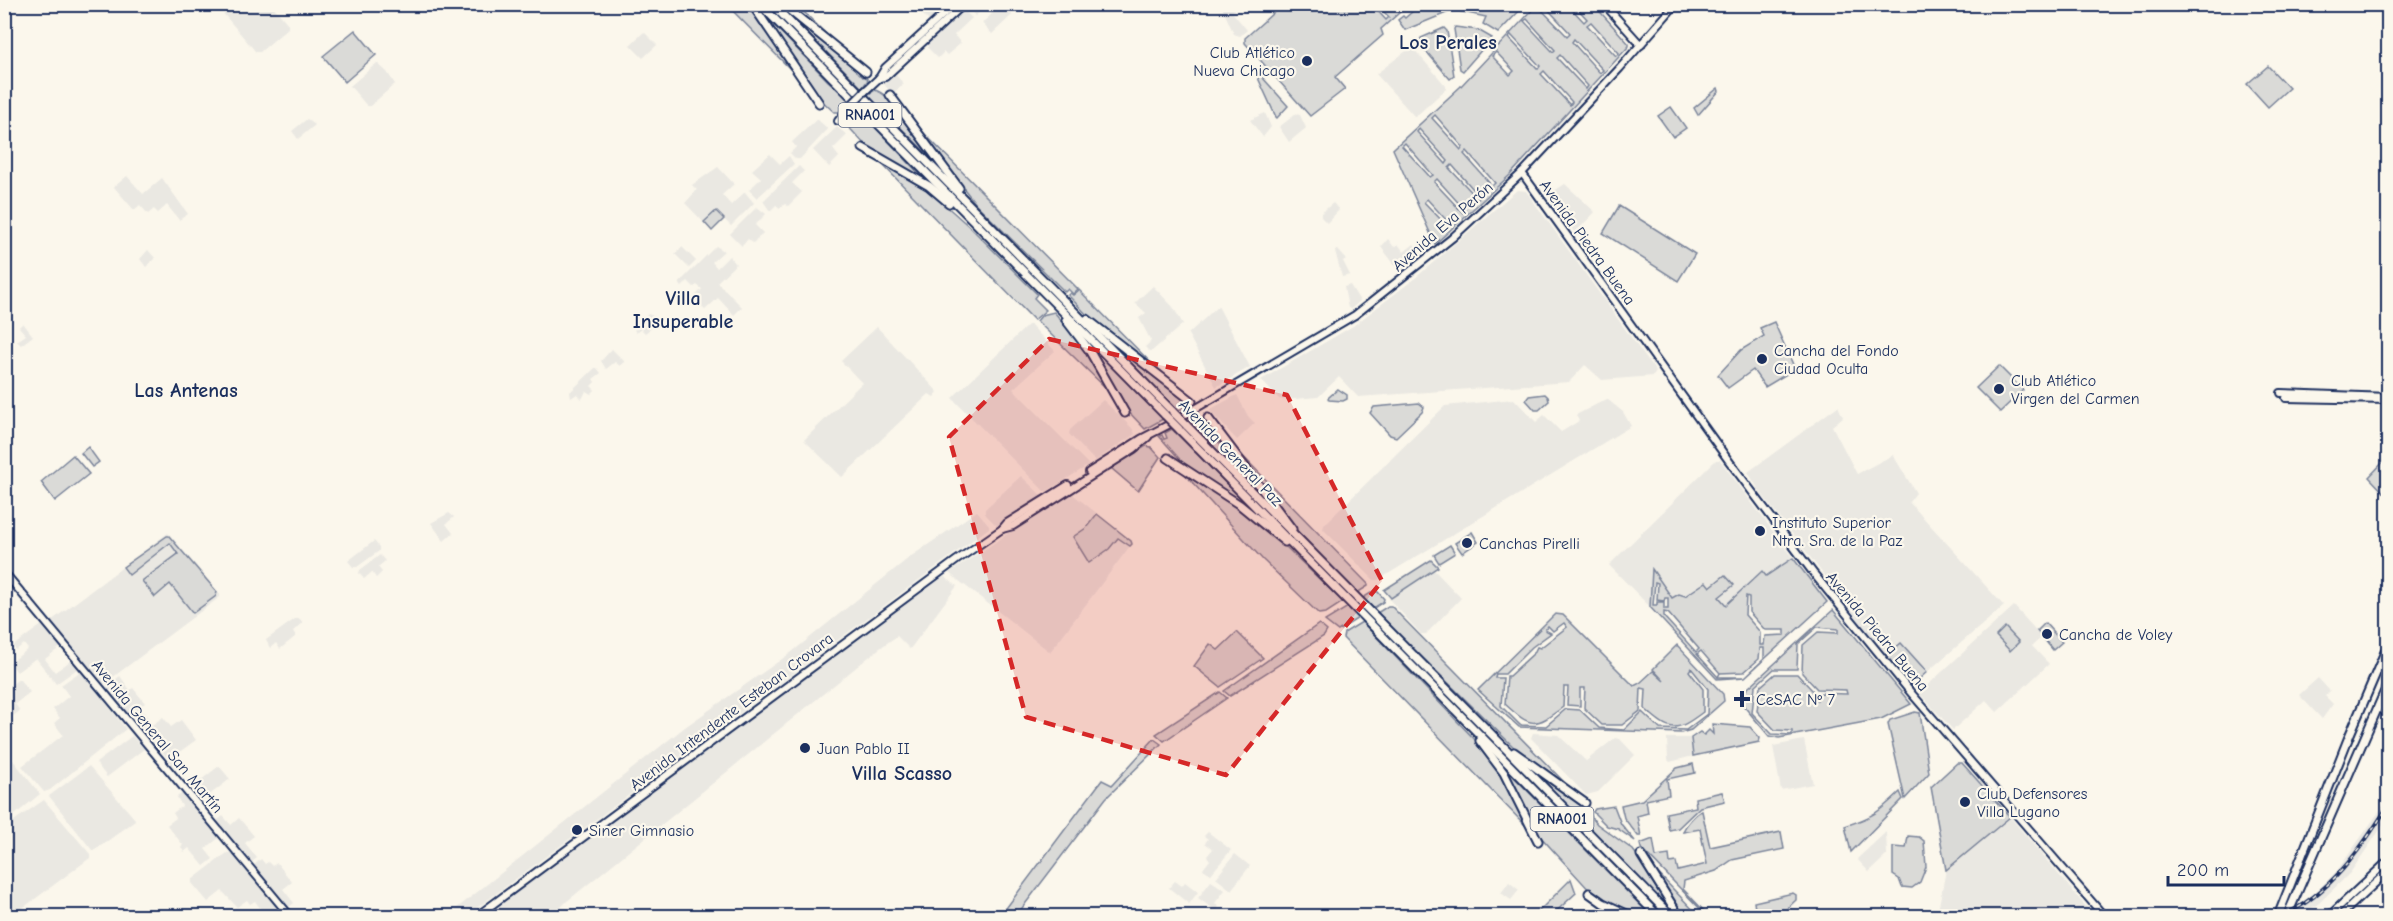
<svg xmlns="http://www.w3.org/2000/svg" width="2393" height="921" font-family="'Comic Neue',sans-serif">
	<rect width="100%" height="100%" fill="#fbf7ec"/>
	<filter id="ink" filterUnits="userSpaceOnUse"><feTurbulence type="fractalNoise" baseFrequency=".0167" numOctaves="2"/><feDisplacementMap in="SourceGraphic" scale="12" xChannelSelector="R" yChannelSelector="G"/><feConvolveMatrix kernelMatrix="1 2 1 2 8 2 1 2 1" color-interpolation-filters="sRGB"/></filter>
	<g filter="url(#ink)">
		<g fill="#eae8e2">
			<path d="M1016 4 1019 8 1015 12 1012 9 1009 11 1012 15 992 34 982 23 992 14 986 7 975 16 969 8 970 5Z"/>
			<path d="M216 5H272L288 24V28L260 52H256Z"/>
			<path d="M917 5H933L940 12 930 22 915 7Z"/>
			<path d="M1221 5H1239L1232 12 1247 30 1240 36 1234 34Z"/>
			<path d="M962 12H966L972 18 954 35 961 43 947 55 944 52 938 58 928 48V43Z"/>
			<path d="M644 32 657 45 643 58 630 45Z"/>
			<path d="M1410 48H1413L1446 86V89L1415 117 1376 74Z"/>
			<path d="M377 63 387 72 395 84 370 106H367L350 86Z"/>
			<path d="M894 73 904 84 892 94 884 84Z"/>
			<path d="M1265 113 1271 127 1263 137 1250 120Z"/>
			<path d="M1296 114 1300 115 1306 128 1289 142 1279 127Z"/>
			<path d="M307 119 315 125 298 139 292 131Z"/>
			<path d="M817 119 828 129 800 159H796L790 153 796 147 792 142Z"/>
			<path d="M837 127 847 135 833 149 839 157 829 167 813 150Z"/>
			<path d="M770 154 780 164 789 156 794 164 757 198 749 190 761 178 752 170Z"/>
			<path d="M799 166 804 171 792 183 802 192 788 206 785 204 780 208 776 205 770 211 763 201Z"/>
			<path d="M718 167 734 184 722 195 731 205 745 192 754 203 731 226 724 219 712 231 685 203 697 190 692 185Z"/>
			<path d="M127 176 143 194 162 178 188 214 179 220 167 205 158 213 154 209 148 214 140 205 134 210 114 187Z"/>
			<path d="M1565 184 1595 212 1575 233 1548 195Z"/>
			<path d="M1517 190 1526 191 1656 372 1653 376 1602 380 1585 365 1569 382 1358 397 1339 377 1318 397 1283 400 1279 399 1261 380 1353 326 1413 280Z"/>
			<path d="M1333 203 1339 210 1327 223 1321 217V213Z"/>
			<path d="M757 207 766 214 755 225 763 233 753 243 748 239 742 246 730 234Z"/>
			<path d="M1388 239 1394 247 1398 244 1404 252 1414 244 1422 253V258L1402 274 1381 247Z"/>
			<path d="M716 246 724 251 712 262 717 268 729 256 736 264 717 282 742 307 734 315 718 298 705 310 693 298 702 289 697 285 694 287 688 281 682 287 679 283Z"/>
			<path d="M682 247 696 261 689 268 675 254Z"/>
			<path d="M148 250 155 258 146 267 140 259Z"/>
			<path d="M1338 250 1346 259 1343 261 1350 275 1342 277 1335 251Z"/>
			<path d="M1350 285 1360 301 1351 309 1348 308 1344 287Z"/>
			<path d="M1153 286 1173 307 1183 324 1152 351H1149L1145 347 1151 341 1139 318 1146 313 1135 303Z"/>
			<path d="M1218 306 1250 367 1216 387 1188 334Z"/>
			<path d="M648 314 653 316 648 320 654 326 645 333 641 329 636 333 634 329Z"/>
			<path d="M23 323 33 336 21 345 17 341 26 335 19 327Z"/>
			<path d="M1028 325H1031L1055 351 1013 389 1089 465 1047 491H1044L952 398Z"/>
			<path d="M877 327 938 392 934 397 929 394 842 477 804 440 862 383 841 361Z"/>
			<path d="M612 349 625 362 620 366 615 362 606 369 601 361Z"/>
			<path d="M595 368H597L601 373 593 379 595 382 591 386 595 390 591 394 586 391 582 399 577 394 571 398 570 392Z"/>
			<path d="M1237 395 1248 416 1255 423 1237 440 1209 410Z"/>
			<path d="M1514 399 1536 422 1544 415 1561 432 1579 421 1576 415 1607 399 1623 412 1631 426 1378 580H1374L1323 529 1324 525 1445 406Z"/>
			<path d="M1103 400 1132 428 1135 434 1095 461 1069 434 1070 430Z"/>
			<path d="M1838 406 1843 417 1832 426 1857 474 1893 455 1916 493 1909 502 2004 606 1927 672 1901 643 1886 656 1760 492 1748 472Z"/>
			<path d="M1716 460H1720L1793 558 1765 576 1761 571 1726 605 1720 599 1679 594 1672 598 1652 570 1650 607 1609 565Z"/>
			<path d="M1021 476 1042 496V499L997 526 985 514V509Z"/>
			<path d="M1070 492 1133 542 1050 652 949 573Z"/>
			<path d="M977 511 989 525V528L466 916H447L685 727 792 652 910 557Z"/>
			<path d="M449 513 454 517 446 524 453 533 444 541 431 523Z"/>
			<path d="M168 533 220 594V597L101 686 51 621Z"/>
			<path d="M374 541 379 547V551L357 567H353L348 561Z"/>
			<path d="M380 555 385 561 378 567 382 572 376 578 372 572 364 579 359 573 360 570Z"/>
			<path d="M1434 570 1461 598 1426 634H1421L1389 599Z"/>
			<path d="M945 577 957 586 910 649 897 636 880 648 566 902 552 916H483L893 612 940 578Z"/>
			<path d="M2014 606 2042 637 2032 646 2049 664 1997 712 1986 700 1953 730 1919 693Z"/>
			<path d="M295 619H300L303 623 293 631 296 636 280 649 276 643 270 648 266 640Z"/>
			<path d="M43 624 62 646 45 659 55 672 73 659 77 664V669L56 684 36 658 17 672 10 663 28 649 24 644 16 650 13 646Z"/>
			<path d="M81 671 126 729 50 790 44 792 22 766 63 735 54 723 60 718 53 709 69 696 61 685Z"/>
			<path d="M120 676 130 690 133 688 145 703 139 707 149 719 142 725H138L107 690V686Z"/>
			<path d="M2318 678 2330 691 2325 696 2333 704 2322 719 2299 695Z"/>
			<path d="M19 679 30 692 15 704 20 711 10 718 5 712V689Z"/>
			<path d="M163 717 171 727 181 720 196 740 178 753 181 757 175 761 181 766 177 770 145 730Z"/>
			<path d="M1533 733 1558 735 1586 761 1615 738 1620 739 1635 755 1598 792 1586 795 1531 738Z"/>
			<path d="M132 736 144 749 107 777 96 763Z"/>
			<path d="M1667 738H1691L1693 756 1670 762 1668 760Z"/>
			<path d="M1804 740 1813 784 1781 790 1773 746Z"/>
			<path d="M12 759 40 794 5 823V765Z"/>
			<path d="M89 766 135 819V821L95 850H92L49 796Z"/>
			<path d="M219 766 230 779 203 800 192 787Z"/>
			<path d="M181 794H185L220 837 205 849 213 859 204 866 189 848 184 852 181 847 183 845 167 825 176 818 173 813 182 806 177 797Z"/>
			<path d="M2388 799V818L2350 873 2316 906 2295 916H2279L2304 904 2337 871Z"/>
			<path d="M44 800 90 854V858L12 916H5V827Z"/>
			<path d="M223 816 231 825 239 818 254 836 245 843 257 858 252 862 248 861 217 824 218 820Z"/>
			<path d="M2010 817 2094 916H1937L1946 870Z"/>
			<path d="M1208 832 1231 850 1211 874 1203 869 1210 860 1207 856 1213 849 1205 843 1208 839 1204 836Z"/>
			<path d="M1886 832 1887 855 1869 872 1857 859Z"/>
			<path d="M232 852 276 905 275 909 265 915 255 901 250 904 247 900 237 907 222 891 208 902 192 883V880L227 853Z"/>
			<path d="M1235 854 1250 866 1231 890 1216 878Z"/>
			<path d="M261 859 265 864 268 862 272 866 277 863 292 882 283 889 294 903 289 907 285 905 253 866Z"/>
			<path d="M1175 881 1182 886 1185 882 1198 892 1189 904 1169 888Z"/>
			<path d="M1211 881 1225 890 1215 903 1219 907 1216 911 1198 898Z"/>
			<path d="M1509 882 1519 890 1511 900 1501 893Z"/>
		</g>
		<g fill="#dadad7" stroke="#7a849a" stroke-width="1.5" fill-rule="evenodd">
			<path d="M1421 4H1525V5L1498 33 1483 24 1486 17 1458 11 1450 7 1449 12 1405 30 1398 20 1403 16 1405 18Z"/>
			<path d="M727 5H747L800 79Z"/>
			<path d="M780 5 861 71 859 73 863 77 864 75 868 80 862 88Z"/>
			<path d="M785 5H797L842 50Z"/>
			<path d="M1282 5H1372L1386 20 1389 17 1377 5H1408L1381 29 1383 35 1335 77 1345 89 1310 116 1245 43V38Z"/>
			<path d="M1537 5 1567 36 1570 33 1544 5H1568L1584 22 1587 19 1574 5H1594L1629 44V46L1510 175 1435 244 1393 149 1460 87ZM1527 19 1555 50 1553 52 1524 21ZM1591 22 1619 53 1616 56 1587 25ZM1511 35 1540 66 1538 69 1509 38ZM1574 39 1603 70 1600 73 1572 42ZM1496 52 1514 71 1510 75 1492 56ZM1560 55 1588 86 1586 89 1557 58ZM1544 71 1572 102 1570 105 1541 74ZM1435 115 1463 147 1461 150 1432 118ZM1419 129 1448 161 1446 164 1417 132ZM1405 143 1433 175 1430 177 1402 146ZM1467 151 1495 183 1492 186 1464 154ZM1452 165 1480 197 1478 199 1449 168ZM1437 179 1465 210 1463 213 1434 182ZM1427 199 1450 224 1448 227 1424 202Z"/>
			<path d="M765 16 828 81 850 100 839 112H834L817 96Z"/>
			<path d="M1455 27 1478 30 1492 38 1463 71 1460 69 1454 29Z"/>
			<path d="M1444 28 1447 31 1454 76 1450 79 1419 43 1421 38Z"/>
			<path d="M355 30 376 55 345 82 323 56Z"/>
			<path d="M2268 66 2289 88 2268 107 2247 84Z"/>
			<path d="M1253 67 1288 106 1277 118 1276 117Z"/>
			<path d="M1718 88 1719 91 1698 115 1694 108Z"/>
			<path d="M875 90C894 95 923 144 936 162L867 95Z"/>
			<path d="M854 105 926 181 865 145 845 123 846 118 851 115 850 113Z"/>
			<path d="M1671 107 1686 128 1673 137 1658 116Z"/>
			<path d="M904 113 1078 289 1073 294 1068 289 1065 292 976 204Z"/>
			<path d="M880 162 925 187 972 229 1037 294 1034 298 1046 310 1034 320Z"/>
			<path d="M1619 206 1695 254 1678 281 1603 233Z"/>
			<path d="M716 211 724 219 712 231 704 222Z"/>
			<path d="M1079 290 1165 377 1089 317 1068 295 1070 293 1073 295Z"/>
			<path d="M1054 312 1085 348 1111 393 1037 321 1042 315Z"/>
			<path d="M1774 322 1795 369 1765 387 1753 370 1728 388 1718 375 1741 350 1764 336 1760 328Z"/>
			<path d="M1101 332 1188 401 1187 405 1178 411Z"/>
			<path d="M1087 342 1163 419 1145 429 1126 409Z"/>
			<path d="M1999 366 2023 390 2000 412 1976 388Z"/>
			<path d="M1338 389 1347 395V399L1343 401 1329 400 1328 398Z"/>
			<path d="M1545 394 1548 397 1549 401 1539 410H1535L1526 400 1529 396Z"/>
			<path d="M1419 403 1424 407 1422 412 1396 437 1390 435 1370 413 1374 407Z"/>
			<path d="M1192 418 1236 458 1272 506 1187 421Z"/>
			<path d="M1172 429 1262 519 1193 474 1159 436 1162 435 1164 439 1167 438 1165 433Z"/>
			<path d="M1227 440 1368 584V586L1357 593 1299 533Z"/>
			<path d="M1146 446 1151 447 1160 457 1138 491 1111 468Z"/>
			<path d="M88 447 99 462 92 467 81 453Z"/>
			<path d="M73 455 89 474 55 501 41 482Z"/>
			<path d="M2388 457V497L2369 477Z"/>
			<path d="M1182 471 1239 508 1284 545 1343 602 1326 613 1319 614 1263 560Z"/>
			<path d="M1097 514 1131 541 1132 544 1130 546 1118 538 1109 549 1089 563 1073 537 1086 528Z"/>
			<path d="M1472 532 1478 542 1462 553 1455 543Z"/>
			<path d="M167 536H169L217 592 216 596 193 613 170 584 155 597 142 581 178 554 170 543 129 575 123 567Z"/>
			<path d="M1450 545 1455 553 1439 563 1434 555Z"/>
			<path d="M1793 558 1827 602 1745 677 1717 679 1650 607 1652 569 1672 598 1679 594 1685 596 1706 582 1710 587 1725 575 1734 585 1719 597 1726 605 1762 571 1766 576ZM1655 582 1658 583 1657 600 1664 601 1665 598H1668V609H1664V602H1657V605H1653ZM1746 596 1749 597V612L1765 630H1785V635L1765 636 1764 645H1760V632L1745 615ZM1664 612 1668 613 1699 649 1696 652 1664 617ZM1760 648H1764V659L1745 677H1718L1720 673 1744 672 1759 659ZM1701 651 1720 673 1718 677 1697 654Z"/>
			<path d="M1431 560 1438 567 1391 598 1384 590Z"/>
			<path d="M1374 591 1378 592 1384 599 1383 602 1338 631 1325 621Z"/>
			<path d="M1388 606H1391L1569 787 1526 759 1377 613Z"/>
			<path d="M1833 610 1911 704 1881 719 1779 738 1769 736 1737 698ZM1817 627 1838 629V633L1818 632 1803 645 1802 673 1817 689 1846 690 1847 694 1817 693V700H1814V692L1797 674H1775L1760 687 1757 711 1775 730 1792 731V735L1772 734 1752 713 1755 686 1774 669H1797L1798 644Z"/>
			<path d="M1555 614 1563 615 1634 686 1640 683 1653 671 1664 681 1653 669 1677 645 1723 694 1724 701 1691 730 1681 733 1519 727 1478 690ZM1564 623 1567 627 1540 648 1537 647 1534 653 1509 676H1507L1505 704C1531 728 1535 728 1563 707L1564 687H1568L1567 705 1580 706V688H1585L1584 708 1602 725H1622L1640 711 1641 688 1646 689 1645 709C1671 732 1675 733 1703 712V689L1689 671 1691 668 1708 689 1707 714 1686 730 1660 729 1642 712 1624 730 1599 728 1580 710 1566 709 1546 726 1520 725 1501 706 1503 678H1495L1496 674H1505L1532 647 1551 633 1545 630 1548 626 1553 631Z"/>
			<path d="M1362 622 1480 745 1504 777 1525 825 1343 638 1344 633Z"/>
			<path d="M2045 623 2062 642 2053 650 2037 631Z"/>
			<path d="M1319 624 1327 631 1324 636 1230 696 1224 691Z"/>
			<path d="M2005 627 2019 642 2010 651 1996 636Z"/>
			<path d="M1381 628 1666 916H1662L1422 673Z"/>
			<path d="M1237 632 1263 658 1220 687 1194 666 1210 644 1218 650Z"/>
			<path d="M1901 643 1927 672 1911 686 1886 656Z"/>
			<path d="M1220 692 1227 698 1164 741 1156 734Z"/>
			<path d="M1915 712 1920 713 1929 773 1905 799 1888 724 1890 720Z"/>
			<path d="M1712 724 1750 727 1760 738 1759 742 1693 756 1691 738 1700 732 1704 735 1709 730 1713 734Z"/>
			<path d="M1154 739 1161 744 1106 798 1016 916H1009L1004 911 1102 780 1112 785Z"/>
			<path d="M1957 763H1962L2010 817 1946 870 1931 787Z"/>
			<path d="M1501 764 1651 916H1636L1591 892 1539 835Z"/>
			<path d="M1693 764 1695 773 1667 779 1669 795 1646 800 1648 813 1637 816 1641 836H1638L1624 818 1621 805 1642 800 1677 768Z"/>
			<path d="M1532 769 1575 796 1597 824 1633 850 1647 869 1668 907Z"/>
			<path d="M1722 792 1725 801 1700 807 1678 828 1669 830 1666 813 1696 807 1695 798Z"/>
			<path d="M1900 792 1903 799 1851 852 1845 826C1873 817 1879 812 1900 792Z"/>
			<path d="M1614 806 1621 824 1635 841 1618 829 1607 826 1593 812 1595 809Z"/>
			<path d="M1702 811 1710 847 1781 832 1784 849 1732 860 1716 871 1684 881 1683 889 1709 916H1707L1641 848 1640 844 1653 839 1656 857 1669 855 1670 863 1676 862 1678 871 1707 864 1700 829 1683 832C1685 825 1697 812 1702 811Z"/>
			<path d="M1908 836 1919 837 1924 841 1926 867 1920 882 1912 888 1902 887 1899 879 1893 875V847L1906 848Z"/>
			<path d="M1648 863 1699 916H1681Z"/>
			<path d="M1571 879 1576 893 1551 916H1534Z"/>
			<path d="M1793 893 1796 895V900L1779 916H1756L1754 902Z"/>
		</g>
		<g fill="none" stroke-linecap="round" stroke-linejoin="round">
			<defs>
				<g id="major">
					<path d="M1604 4 1641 45"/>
					<path d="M879 78 885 77 964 4"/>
					<path d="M864 92 879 78 885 68 955 4"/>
					<path d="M838 121 850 106"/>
					<path d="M1522 173 1729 461 1814 574 1912 694 2104 916"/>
					<path d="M2281 393 2388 397"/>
					<path d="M2286 398 2388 400"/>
					<path d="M1183 416 1355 315 1452 238 1522 173 1620 68 1676 4"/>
					<path d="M1089 472 1141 439 1168 425"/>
					<path d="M1002 529 1007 523 1068 485"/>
					<path d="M4 572 290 916"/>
					<path d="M477 916 957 560 1002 529 1013 526 1134 449 1148 437"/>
					<path d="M2329 916 2388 861"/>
					<path d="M2340 916 2388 871"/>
				</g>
				<g id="highway">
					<path d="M752 4 819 103"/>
					<path d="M760 4 1165 415"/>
					<path d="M772 4 1173 412"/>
					<path d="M782 4 866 72"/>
					<path d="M890 95 959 188"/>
					<path d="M863 148 929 186 949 203"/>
					<path d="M1087 319 1192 401"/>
					<path d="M1066 320 1089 350 1125 413"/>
					<path d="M1208 418 1292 529"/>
					<path d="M1186 425 1671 916"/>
					<path d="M1179 429 1658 916"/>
					<path d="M1168 458 1240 505 1285 542"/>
					<path d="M1480 741 1504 773 1538 841"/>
					<path d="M1514 752 1585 803"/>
					<path d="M1641 855 1679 916"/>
					<path d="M1589 893 1603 903 1631 916"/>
					<path d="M2278 916 2350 734 2388 645"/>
					<path d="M2287 916 2388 684"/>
				</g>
			</defs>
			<use href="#major" stroke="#1b2f5e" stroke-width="10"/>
			<use href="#highway" stroke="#1b2f5e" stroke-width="11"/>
			<use href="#major" stroke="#fbf7ec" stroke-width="6"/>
			<use href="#highway" stroke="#fbf7ec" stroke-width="7"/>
			<defs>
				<path id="rail" d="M2282 916C2330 894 2361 849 2388 806"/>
			</defs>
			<use href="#rail" stroke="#1b2f5e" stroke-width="4"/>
			<use href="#rail" stroke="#fbf7ec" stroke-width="1.5" stroke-dasharray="4.5" stroke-linecap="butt"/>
			<defs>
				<path id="major-bridge" d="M850 106 864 92"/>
				<g id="highway-bridge">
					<path d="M1173 412 1186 425"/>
					<path d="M1165 415 1179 429"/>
				</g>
			</defs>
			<use href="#major-bridge" stroke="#1b2f5e" stroke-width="10" stroke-linecap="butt"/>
			<use href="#highway-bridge" stroke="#1b2f5e" stroke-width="11" stroke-linecap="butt"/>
			<use href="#major-bridge" stroke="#fbf7ec" stroke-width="6"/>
			<use href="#highway-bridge" stroke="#fbf7ec" stroke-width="7"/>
		</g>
	</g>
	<path fill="#d62828" fill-opacity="0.2" stroke="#d62828" stroke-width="4.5" stroke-dasharray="12 8" stroke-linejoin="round" d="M1049 339 1287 395 1382 581 1226 775 1026 717 949 437Z"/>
	<g fill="#1b2f5e" stroke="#fbf7ec" stroke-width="2">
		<circle cx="1307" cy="61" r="6"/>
		<circle cx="1762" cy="359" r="6"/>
		<circle cx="1999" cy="389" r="6"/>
		<circle cx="1760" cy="531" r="6"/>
		<circle cx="1467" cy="543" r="6"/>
		<circle cx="2047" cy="634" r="6"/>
		<path d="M1739 690h6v6h6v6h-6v6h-6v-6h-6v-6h6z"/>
		<circle cx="805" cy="748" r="6"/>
		<circle cx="1965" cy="802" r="6"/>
		<circle cx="577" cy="830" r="6"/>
	</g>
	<g text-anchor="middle" stroke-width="4.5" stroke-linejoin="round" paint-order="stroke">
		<g fill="#fbf7ec" stroke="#5e6b89" stroke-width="1.5">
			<rect x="838.5" y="103" width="63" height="24" rx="4.5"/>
			<rect x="1530.5" y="807" width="63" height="24" rx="4.5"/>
		</g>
		<g font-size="15" font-weight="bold" fill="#1b2f5e">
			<text x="870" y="120">RNA001</text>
			<text x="1562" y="824">RNA001</text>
		</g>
		<g font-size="16" fill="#1b2f5e" stroke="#fbf7ec" text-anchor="start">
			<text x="1295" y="58" text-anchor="end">Club Atlético<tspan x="1295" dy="18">Nueva Chicago</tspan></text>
			<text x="1774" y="356">Cancha del Fondo<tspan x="1774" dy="18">Ciudad Oculta</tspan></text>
			<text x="2011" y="386">Club Atlético<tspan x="2011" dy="18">Virgen del Carmen</tspan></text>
			<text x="1772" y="528">Instituto Superior<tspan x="1772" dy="18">Ntra. Sra. de la Paz</tspan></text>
			<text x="1479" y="549">Canchas Pirelli</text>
			<text x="2059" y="640">Cancha de Voley</text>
			<text x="1756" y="705">CeSAC Nº 7</text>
			<text x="817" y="754">Juan Pablo II</text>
			<text x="1977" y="799">Club Defensores<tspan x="1977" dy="18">Villa Lugano</tspan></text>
			<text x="589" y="836">Siner Gimnasio</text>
		</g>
		<g font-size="16" fill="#1b2f5e" stroke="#fbf7ec">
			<text transform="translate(1442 226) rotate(-41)" y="6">Avenida Eva Perón</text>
			<text transform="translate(1588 242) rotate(54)" y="6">Avenida Piedra Buena</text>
			<text transform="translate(1231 452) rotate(46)" y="6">Avenida General Paz</text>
			<text transform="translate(1878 631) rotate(50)" y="6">Avenida Piedra Buena</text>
			<text transform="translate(731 711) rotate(-37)" y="6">Avenida Intendente Esteban Crovara</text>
			<text transform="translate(158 736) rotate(50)" y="6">Avenida General San Martín</text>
		</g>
		<g font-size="20" font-weight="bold" fill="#1b2f5e" stroke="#fbf7ec">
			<text x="1448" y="49">Los Perales</text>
			<text x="683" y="305">Villa<tspan x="683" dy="23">Insuperable</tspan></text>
			<text x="186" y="397">Las Antenas</text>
			<text x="902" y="780">Villa Scasso</text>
		</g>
	</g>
	<rect width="2393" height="921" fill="none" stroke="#fbf7ec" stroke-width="24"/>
	<rect x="12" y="12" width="2369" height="897" fill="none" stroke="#1b2f5e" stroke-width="2" filter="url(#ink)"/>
	<path d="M2168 876v9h116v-9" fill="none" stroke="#1b2f5e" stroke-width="3"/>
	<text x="2177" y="876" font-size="18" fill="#1b2f5e" stroke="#fbf7ec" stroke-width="4.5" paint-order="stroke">200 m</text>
</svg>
